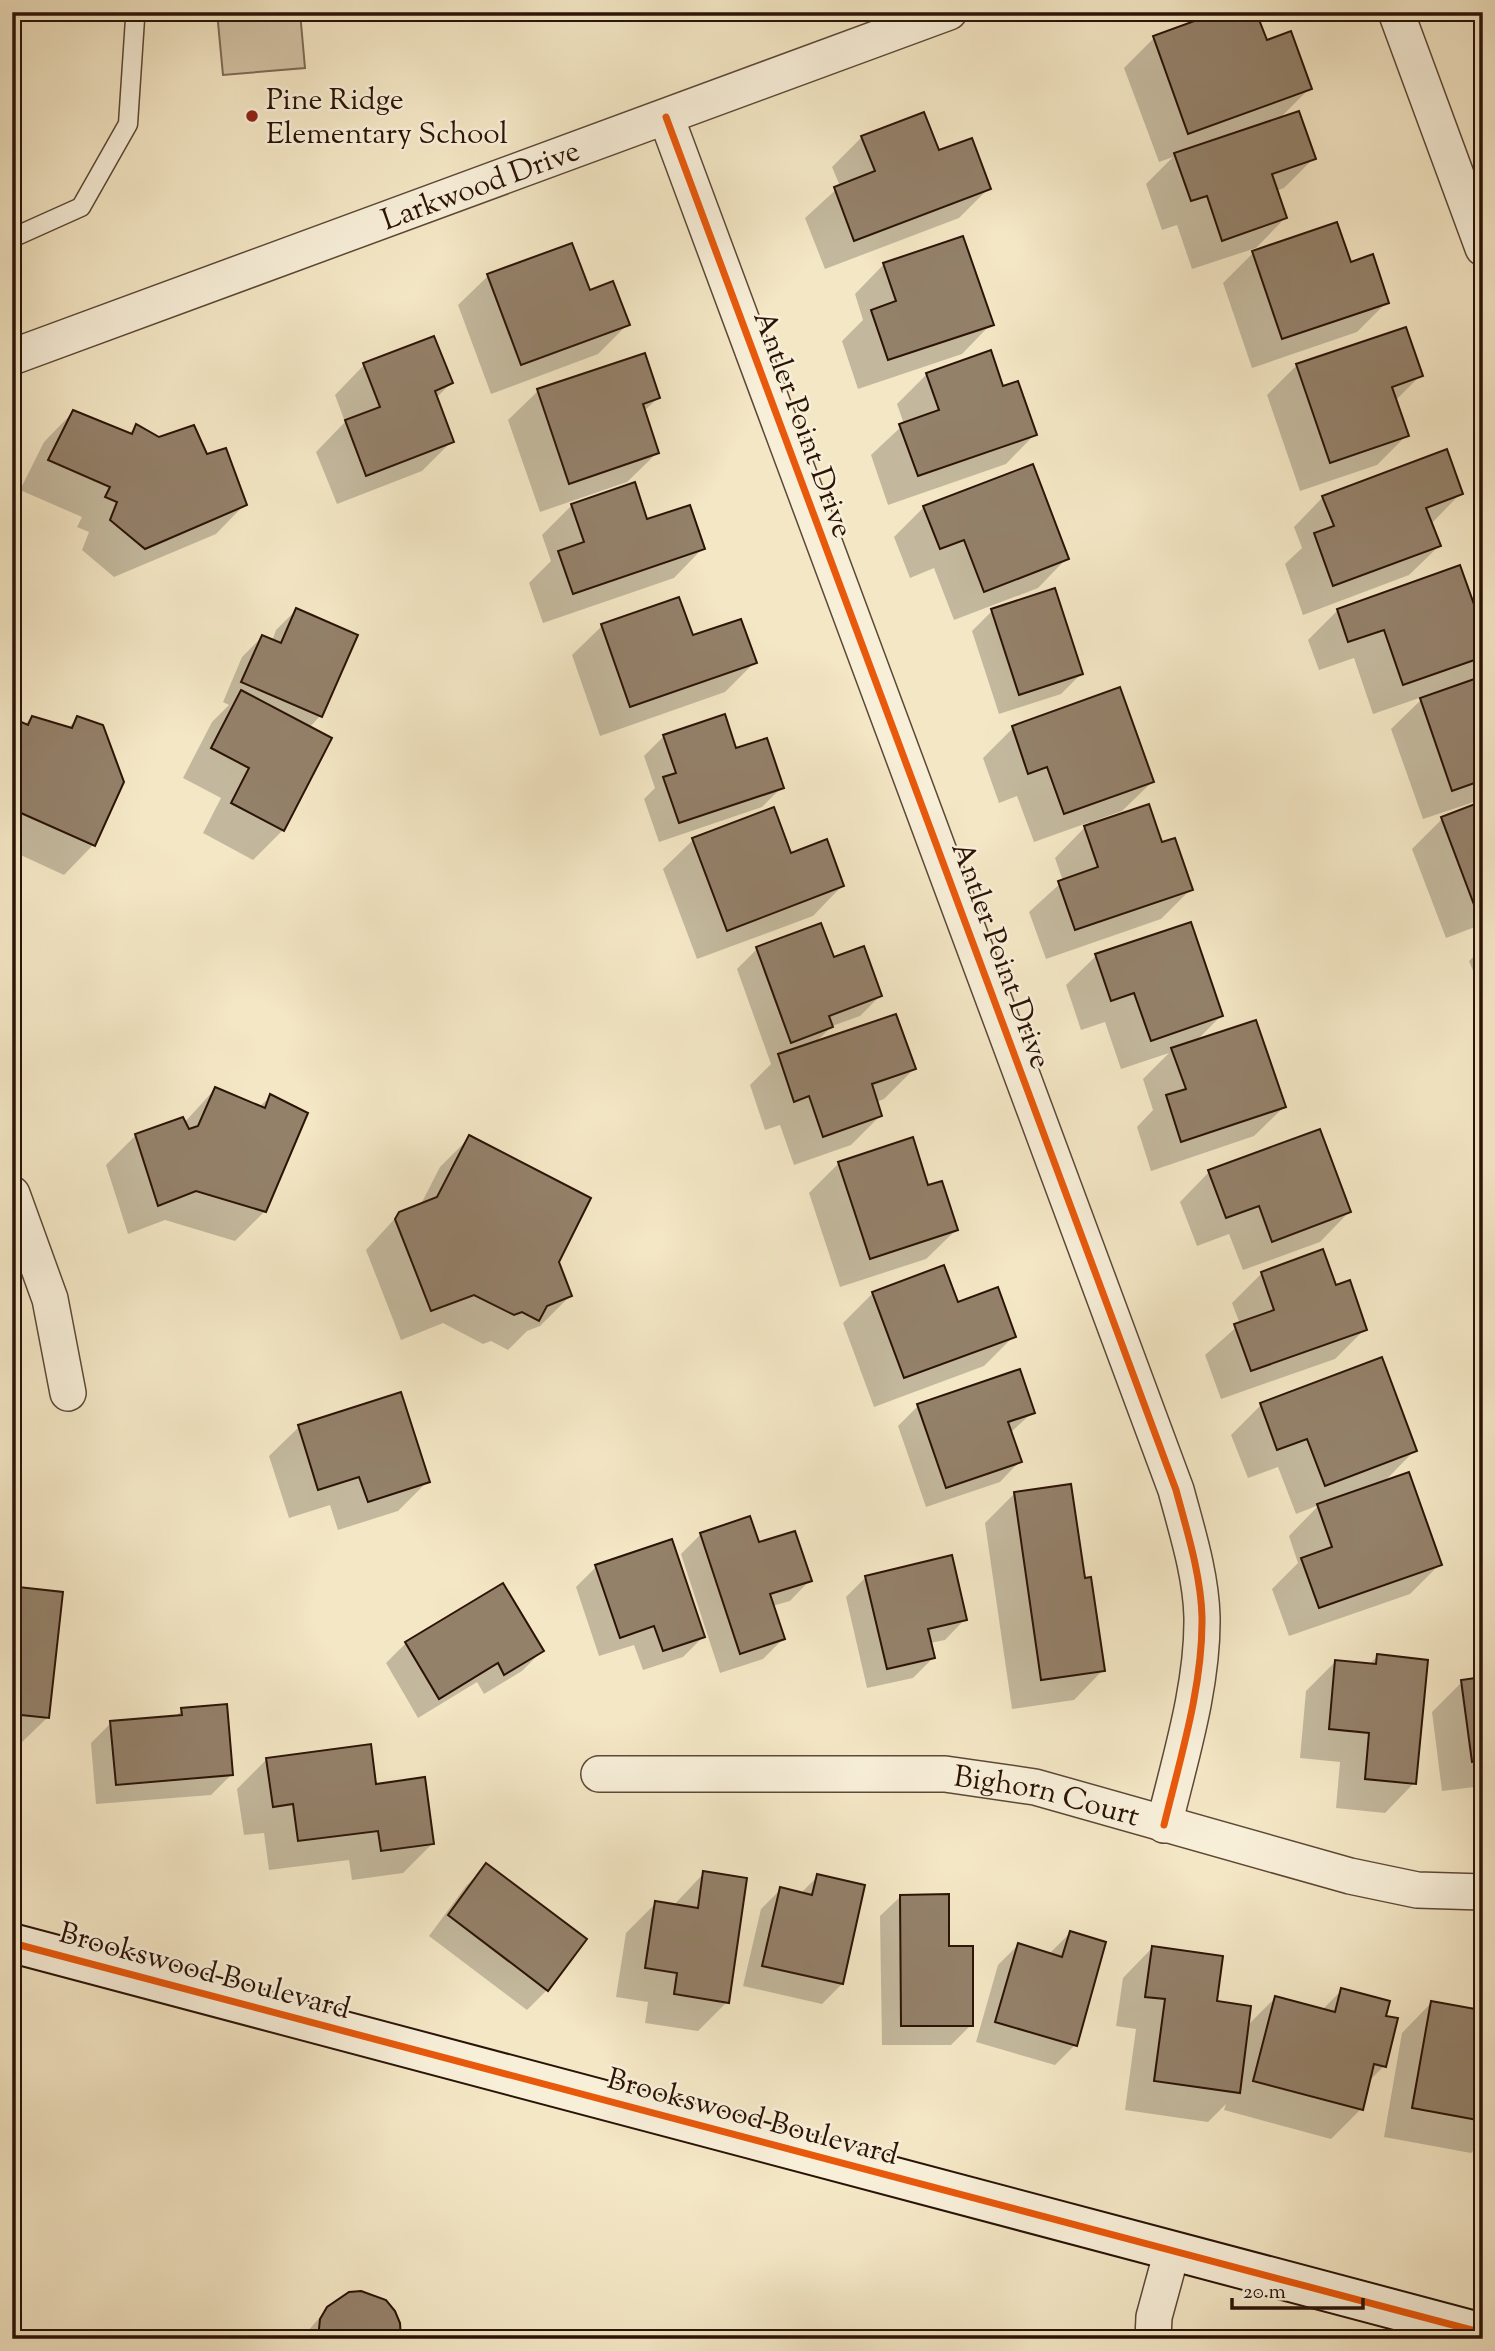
<svg xmlns="http://www.w3.org/2000/svg" width="1495" height="2351" font-family="'Sorts Mill Goudy',serif">
	<rect width="100%" height="100%" fill="#f4e7c5"/>
	<filter id="stains"><feTurbulence type="fractalNoise" baseFrequency=".00286" numOctaves="4"/><feColorMatrix values="0 0 0 0 .2 0 0 0 0 .09 0 0 0 0 .02 0 0 0 .5 -.17"/></filter>
	<radialGradient id="worn" r=".72"><stop offset=".6" stop-color="#630" stop-opacity="0"/><stop offset="1" stop-color="#630" stop-opacity=".3"/></radialGradient>
	<path fill="#d2c3a5" stroke="#7e6b56" stroke-width="2" d="M217 12H300L305 68 223 75Z"/>
	<g fill="#0003">
		<path d="M1473 12H1483V36Z"/>
		<path d="M1154 38 1266 42 1310 88 1278 120 1314 158 1284 188 1276 191 1285 218 1256 248 1192 269 1177 225 1162 230 1146 184 1173 157 1159 162 1124 68Z"/>
		<path d="M862 137 938 153 989 188 959 218 825 269 805 218 840 186 832 167Z"/>
		<path d="M1253 253 1350 264 1387 302 1357 332 1252 368 1223 283Z"/>
		<path d="M884 264 991 324 962 354 858 389 842 341 863 320 855 294Z"/>
		<path d="M488 276 589 292 628 324 598 354 491 394 458 305Z"/>
		<path d="M364 365 451 383 436 398 452 441 422 471 337 504 316 452 345 422 335 395Z"/>
		<path d="M1297 365 1421 375 1395 401 1407 435 1377 465 1300 491 1267 395Z"/>
		<path d="M927 374 1002 388 1035 434 1006 464 888 505 871 455 904 424 897 404Z"/>
		<path d="M538 391 658 398 643 412 657 453 627 482 540 512 508 420Z"/>
		<path d="M73 412 128 435 136 426 159 439 206 456 245 504 216 534 114 577 82 550 89 532 77 527 82 517 20 490 44 442Z"/>
		<path d="M1461 493 1432 523 1439 546 1409 575 1303 615 1285 564 1302 548 1294 527 1323 497Z"/>
		<path d="M572 505 646 521 703 548 674 578 543 623 529 583 551 561 542 535Z"/>
		<path d="M924 507 1067 558 1038 588 954 620 934 568 910 578 894 537Z"/>
		<path d="M1483 607V799L1423 819 1391 729 1425 696 1373 714 1354 658 1319 670 1308 640 1338 610H1474Z"/>
		<path d="M296 610 356 636 320 716 309 728 283 830 253 860 203 833 221 798 183 778 212 722 229 705 223 702 242 657 262 637 272 641 276 630Z"/>
		<path d="M992 611 1081 674 1061 694 999 714 972 631Z"/>
		<path d="M602 626 691 637 755 662 725 692 600 736 572 655Z"/>
		<path d="M32 717 68 728 78 718 93 845 64 875 12 851V720L24 725Z"/>
		<path d="M1013 728 1152 782 1122 811 1091 822 1092 826 1161 845 1191 889 1161 919 1046 959 1029 912 1063 881 1055 858 1090 822 1034 842 1017 796 999 803 983 758Z"/>
		<path d="M664 736 782 787 762 807 659 842 644 799 655 788 644 756Z"/>
		<path d="M1483 803V924L1446 938 1412 849 1442 819Z"/>
		<path d="M693 840 790 855 842 886 813 916 697 959 663 869Z"/>
		<path d="M1483 948V995L1469 961Z"/>
		<path d="M757 949 833 959 880 996 860 1016 832 1026 814 1044 914 1069 884 1099 876 1102 880 1116 851 1145 794 1165 780 1125 765 1130 750 1085 771 1064 737 969Z"/>
		<path d="M1096 956 1221 1016 1195 1042 1284 1107 1254 1136 1151 1171 1137 1127 1153 1110 1143 1079 1169 1053 1121 1069 1105 1022 1081 1030 1066 985Z"/>
		<path d="M215 1089 259 1107 271 1096 265 1211 235 1241 165 1220 128 1234 106 1165 136 1135 184 1123Z"/>
		<path d="M470 1137 557 1262 570 1296 540 1326 527 1331 508 1350 491 1341 483 1344 443 1323 401 1340 366 1250 400 1213 420 1206 440 1167Z"/>
		<path d="M839 1163 927 1187 956 1230 926 1259 840 1287 809 1193Z"/>
		<path d="M1209 1172 1349 1212 1320 1242 1243 1270 1229 1234 1197 1246 1180 1202Z"/>
		<path d="M1262 1273 1365 1329 1335 1359 1221 1399 1205 1355 1240 1324 1232 1303Z"/>
		<path d="M873 1293 957 1304 1014 1336 984 1366 874 1407 843 1323Z"/>
		<path d="M1261 1405 1415 1450 1382 1484 1440 1564 1410 1594 1289 1636 1272 1589 1298 1563 1289 1536 1319 1505 1296 1514 1278 1467 1248 1478 1231 1435Z"/>
		<path d="M918 1406 1033 1412 1010 1433 1020 1461 1000 1482 926 1507 898 1426Z"/>
		<path d="M299 1427 428 1481 398 1511 338 1530 330 1505 289 1518 269 1456Z"/>
		<path d="M1015 1493 1103 1670 1074 1700 1012 1709 985 1523Z"/>
		<path d="M701 1534 758 1545 810 1580 790 1601 772 1606 783 1639 763 1659 720 1673 681 1554Z"/>
		<path d="M596 1567 703 1637 683 1657 643 1670 634 1645 599 1656 576 1587Z"/>
		<path d="M866 1577 965 1619 945 1640 930 1643 933 1658 913 1678 867 1688 846 1597Z"/>
		<path d="M18 1589 48 1717 18 1746H12V1595Z"/>
		<path d="M406 1643 542 1651 522 1671 484 1694 477 1682 418 1718 386 1663Z"/>
		<path d="M1377 1656 1414 1783 1385 1813 1336 1808 1340 1762 1300 1758 1306 1691 1336 1661 1369 1665Z"/>
		<path d="M1483 1679V1786L1442 1791 1432 1712 1462 1682Z"/>
		<path d="M182 1710 231 1775 211 1795 96 1804 91 1743 111 1723 175 1717Z"/>
		<path d="M267 1759 374 1786 432 1844 403 1873 352 1880 349 1860 269 1870 264 1833 244 1835 237 1789Z"/>
		<path d="M486 1866 547 1990 527 2010 429 1936 466 1886Z"/>
		<path d="M704 1873 727 2002 698 2031 645 2023 648 2002 616 1997 626 1933 656 1903 673 1906Z"/>
		<path d="M818 1876 842 1984 822 2004 743 1986 761 1909 781 1889 800 1894Z"/>
		<path d="M901 1896 947 1948 971 2025 951 2045H882L880 1916Z"/>
		<path d="M1070 1933 1075 2045 1055 2065 976 2042 998 1965 1018 1945 1050 1953Z"/>
		<path d="M1152 1948 1246 2027 1275 1998 1321 2011 1342 1990 1384 2017V2066L1368 2082 1361 2109 1331 2139 1224 2110 1226 2104 1208 2122 1125 2110 1136 2029 1116 2026 1123 1978Z"/>
		<path d="M1431 2003 1474 2038 1483 2040V2141L1471 2153 1384 2137 1402 2033Z"/>
		<path d="M328 2308 397 2339H301Z"/>
	</g>
	<g fill="#94816a" stroke="#2b1307" stroke-width="2">
		<path d="M1219 12H1256L1267 40 1291 31 1312 89 1188 134 1153 36Z"/>
		<path d="M1299 111 1316 159 1272 174 1287 218 1222 241 1207 196 1191 201 1174 153Z"/>
		<path d="M924 112 939 150 972 138 991 189 854 241 834 187 875 171 861 136Z"/>
		<path d="M1337 222 1351 262 1373 254 1389 303 1282 339 1252 251Z"/>
		<path d="M963 236 994 325 888 360 871 310 896 301 883 263Z"/>
		<path d="M572 243 590 290 613 281 630 325 521 365 487 274Z"/>
		<path d="M1406 327 1423 376 1392 387 1409 436 1330 463 1296 364Z"/>
		<path d="M434 336 453 383 435 391 454 442 366 476 345 420 380 407 363 363Z"/>
		<path d="M991 350 1003 386 1018 381 1037 435 918 476 899 424 939 410 926 373Z"/>
		<path d="M645 353 660 398 643 404 659 453 569 484 537 389Z"/>
		<path d="M73 410 132 434 136 424 159 437 194 425 207 454 226 448 247 505 145 549 110 520 117 502 105 497 110 487 48 460Z"/>
		<path d="M1447 449 1463 494 1426 508 1441 546 1333 586 1314 533 1334 526 1322 496Z"/>
		<path d="M1033 464 1069 559 984 592 964 540 940 549 923 506Z"/>
		<path d="M635 482 647 519 690 505 705 549 573 594 558 551 584 542 571 504Z"/>
		<path d="M1460 565 1475 607 1483 605V657L1403 685 1384 630 1348 642 1337 609Z"/>
		<path d="M1055 588 1083 674 1019 695 991 609Z"/>
		<path d="M679 597 693 635 741 619 757 663 630 707 601 624Z"/>
		<path d="M296 608 358 635 322 717 241 682 262 635 281 643Z"/>
		<path d="M1483 676V780L1452 791 1420 698Z"/>
		<path d="M1120 687 1154 782 1064 814 1047 767 1028 774 1012 726Z"/>
		<path d="M241 690 332 738 284 831 231 803 249 768 211 748Z"/>
		<path d="M725 714 736 748 767 738 784 788 679 823 663 777 676 773 663 735Z"/>
		<path d="M32 716 72 728 77 716 103 725 124 782 95 846 12 809V718L28 725Z"/>
		<path d="M1483 801V907L1476 910 1441 817Z"/>
		<path d="M1149 804 1162 842 1175 838 1193 890 1075 930 1058 881 1098 867 1084 826Z"/>
		<path d="M774 807 791 853 827 839 844 886 727 931 692 838Z"/>
		<path d="M1191 922 1223 1016 1151 1041 1134 993 1111 1001 1095 954Z"/>
		<path d="M821 923 834 957 864 946 882 996 829 1016 833 1027 791 1043 756 947Z"/>
		<path d="M896 1014 916 1069 872 1084 882 1116 823 1137 809 1096 794 1102 778 1054Z"/>
		<path d="M1256 1020 1286 1107 1181 1142 1166 1095 1186 1089 1171 1048Z"/>
		<path d="M215 1087 265 1108 270 1094 308 1113 266 1212 196 1191 158 1206 135 1134 183 1117 189 1129 198 1126Z"/>
		<path d="M1320 1129 1351 1212 1272 1242 1259 1206 1226 1218 1208 1170Z"/>
		<path d="M469 1135 591 1198 559 1262 572 1296 547 1306 539 1321 522 1312 514 1315 474 1295 431 1311 395 1219 399 1212 437 1197Z"/>
		<path d="M913 1137 928 1185 942 1181 958 1230 870 1259 838 1162Z"/>
		<path d="M1323 1249 1336 1285 1350 1280 1367 1330 1251 1371 1234 1324 1274 1310 1261 1272Z"/>
		<path d="M944 1265 958 1302 998 1287 1016 1337 904 1378 872 1292Z"/>
		<path d="M1382 1357 1417 1451 1325 1486 1307 1439 1277 1450 1260 1403Z"/>
		<path d="M1020 1369 1035 1413 1008 1422 1022 1462 946 1488 917 1404Z"/>
		<path d="M401 1392 430 1482 368 1502 359 1477 318 1490 298 1425Z"/>
		<path d="M1409 1472 1442 1565 1319 1608 1301 1558 1332 1547 1317 1504Z"/>
		<path d="M1071 1484 1085 1578 1091 1577 1105 1671 1041 1680 1014 1492Z"/>
		<path d="M750 1516 759 1542 795 1531 812 1581 770 1594 785 1639 740 1654 700 1533Z"/>
		<path d="M672 1539 705 1637 663 1651 654 1626 620 1638 595 1565Z"/>
		<path d="M952 1555 967 1620 928 1629 935 1658 887 1669 865 1576Z"/>
		<path d="M503 1583 544 1651 504 1675 498 1663 439 1699 405 1642Z"/>
		<path d="M18 1587 63 1592 49 1718 12 1714V1623Z"/>
		<path d="M1377 1654 1428 1660 1416 1784 1365 1779 1369 1733 1329 1729 1335 1660 1376 1664Z"/>
		<path d="M1483 1677V1761L1472 1762 1461 1680Z"/>
		<path d="M227 1704 233 1775 116 1785 110 1721 182 1715 181 1708Z"/>
		<path d="M371 1744 376 1784 425 1777 434 1844 381 1851 378 1831 298 1841 293 1804 273 1807 266 1758Z"/>
		<path d="M486 1863 587 1939 548 1991 448 1915Z"/>
		<path d="M703 1871 747 1878 729 2003 674 1994 677 1973 645 1968 655 1901 698 1908Z"/>
		<path d="M817 1874 865 1885 843 1984 762 1966 780 1887 812 1895Z"/>
		<path d="M949 1894V1946H973V2026H901L900 1895Z"/>
		<path d="M1070 1931 1106 1942 1077 2046 995 2022 1018 1943 1062 1957Z"/>
		<path d="M1152 1946 1223 1956 1217 2001 1251 2006 1240 2093 1154 2081 1165 1999 1145 1997Z"/>
		<path d="M1341 1988 1390 2001 1386 2016 1398 2018 1386 2067 1374 2064 1363 2110 1253 2081 1275 1996 1335 2012Z"/>
		<path d="M1431 2001 1481 2010 1476 2037 1483 2038V2121L1412 2108Z"/>
		<path d="M361 2291 386 2300 395 2311 400 2323 401 2339H318L320 2319 327 2307 349 2292Z"/>
	</g>
	<g fill="none" stroke-linecap="round" stroke-linejoin="round">
		<defs>
			<path id="lane" d="M12 238 81 207 128 124 135 19 133 12"/>
			<g id="street">
				<path d="M1396 12 1483 248"/>
				<path d="M666 117 1176 1490C1187 1531 1201 1575 1202 1617 1203 1686 1180 1759 1164 1825"/>
				<path id="s1" d="M12 357 949 12"/>
				<path d="M12 1194 50 1299 68 1393"/>
				<path id="s2" d="M599 1774H945L1035 1787 1350 1876 1417 1890 1483 1892"/>
				<path d="M1153 2339 1154 2317 1172 2251"/>
			</g>
			<path id="secondary" d="M12 1943 1483 2333"/>
		</defs>
		<use href="#lane" stroke="#5d4836" stroke-width="21"/>
		<use href="#street" stroke="#5d4836" stroke-width="38"/>
		<use href="#secondary" stroke="#2b1307" stroke-width="42"/>
		<use href="#lane" stroke="#f8efd9" stroke-width="18"/>
		<use href="#street" stroke="#f8efd9" stroke-width="35"/>
		<use href="#secondary" stroke="#f8efd9" stroke-width="38"/>
		<defs>
			<g id="cycleway">
				<path d="M666 117 1176 1490C1187 1531 1201 1575 1202 1617 1203 1686 1180 1759 1164 1825"/>
				<path d="M12 1943 1483 2333"/>
			</g>
		</defs>
		<use href="#cycleway" stroke="#f8efd9" stroke-width="11"/>
		<use href="#cycleway" stroke="#e8590c" stroke-width="7"/>
	</g>
	<circle fill="#8f2418" stroke="#f8efd9" stroke-width="2.5" cx="252" cy="116" r="7"/>
	<g text-anchor="middle" stroke-width="5" stroke-linejoin="round" paint-order="stroke">
		<g font-size="30" fill="#2b1307" stroke="#f8efd9" text-anchor="start">
			<text x="266" y="109">Pine Ridge<tspan x="266" dy="34">Elementary School</tspan></text>
		</g>
		<g font-size="30" fill="#2b1307" stroke="#f8efd9">
			<text dy="10" stroke="none"><textPath href="#s1" startOffset="499">Larkwood Drive</textPath></text>
			<text transform="translate(804 424) rotate(70)" y="10">Antler Point Drive</text>
			<text transform="translate(1002 955) rotate(70)" y="10">Antler Point Drive</text>
			<text dy="10" stroke="none"><textPath href="#s2" startOffset="450">Bighorn Court</textPath></text>
			<text transform="translate(205 1970) rotate(15)" y="10">Brookswood Boulevard</text>
			<text transform="translate(753 2116) rotate(15)" y="10">Brookswood Boulevard</text>
		</g>
	</g>
	<rect width="1495" height="2351" fill="none" stroke="#f4e7c5" stroke-width="42"/>
	<rect x="14" y="14" width="1467" height="2323" fill="none" stroke="#2b1307" stroke-width="3.5"/>
	<rect x="21" y="21" width="1453" height="2309" fill="none" stroke="#2b1307" stroke-width="2"/>
	<path d="M1232 2298v10h131v-10" fill="none" stroke="#2b1307" stroke-width="3.5"/>
	<text x="1243" y="2298" font-size="21" fill="#2b1307" stroke="#f8efd9" stroke-width="5" paint-order="stroke">20 m</text>
	<rect width="100%" height="100%" filter="url(#stains)"/>
	<rect width="100%" height="100%" fill="url(#worn)"/>
</svg>
